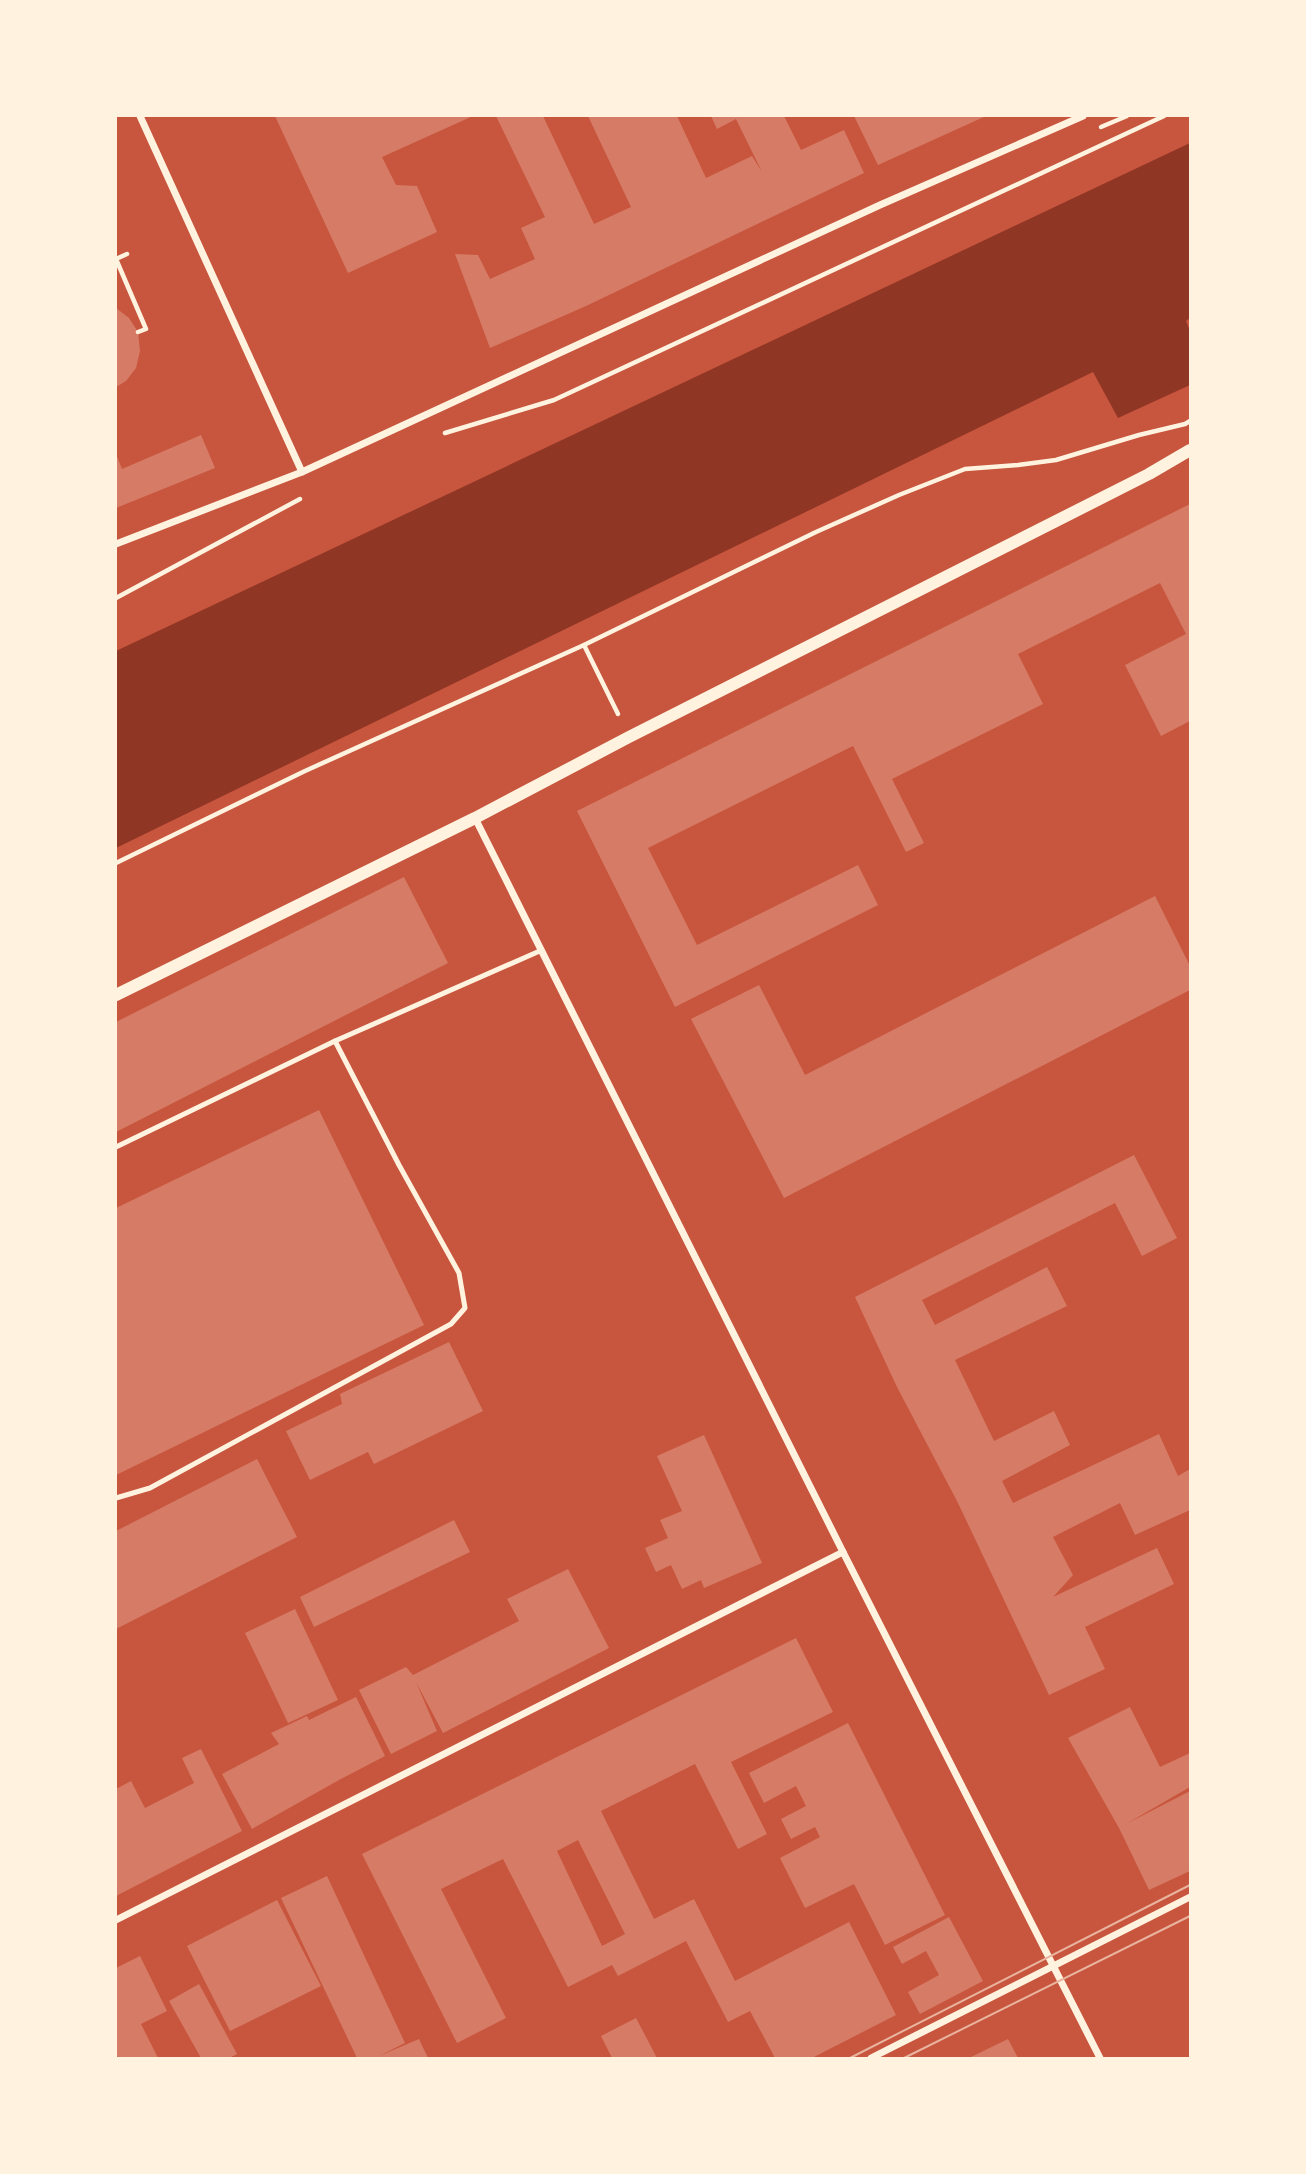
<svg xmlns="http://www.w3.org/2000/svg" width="1306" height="2174" font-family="'Titillium Web',sans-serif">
	<rect width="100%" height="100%" fill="#c8553d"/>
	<path fill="#8f3625" d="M1190 143V318L1186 321 1190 331V385L1118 418 1093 372 116 848V651Z"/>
	<g fill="#d67c66" fill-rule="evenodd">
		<path d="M275 116H473L382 157 396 185 417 186 437 232 348 273Z"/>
		<path d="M496 116H543L594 224 631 207 588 116H677L706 178 752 156 762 172 736 119 717 129 711 116H784L801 150 844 130 864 173 586 306 490 348 455 254 478 255 490 279 535 259 521 228 545 217Z"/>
		<path d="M854 116H986L878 165Z"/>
		<path d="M116 308 129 318 138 332 140 351 136 368 126 381 116 387Z"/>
		<path d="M201 435 215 468 116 508V454L122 469Z"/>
		<path d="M1190 504V721L1161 736 1125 665 1186 634 1160 583 1018 654 1043 704 892 779 924 843 906 852 853 746 648 848 697 945 858 865 878 905 675 1007 577 811Z"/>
		<path d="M404 877 448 963 116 1132V1022Z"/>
		<path d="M1155 896 1190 966V990L784 1198 691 1019 759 985 805 1075Z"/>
		<path d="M319 1110 424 1325 116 1475V1208Z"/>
		<path d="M1134 1155 1177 1238 1142 1256 1115 1203 922 1300 935 1325 1047 1267 1067 1306 955 1360 994 1441 1054 1411 1070 1445 1002 1481 1013 1503 1159 1434 1178 1476 1190 1469V1510L1135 1535 1120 1503 1053 1537 1073 1575 1053 1597 1157 1548 1174 1584 1085 1627 1105 1669 1049 1695 958 1503 897 1387 855 1297Z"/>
		<path d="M449 1342 483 1411 374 1464 368 1452 310 1480 286 1431 342 1404 340 1394Z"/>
		<path d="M704 1435 762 1563 704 1588 701 1580 682 1589 671 1565 656 1572 645 1548 668 1538 660 1520 682 1511 657 1456Z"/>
		<path d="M257 1459 297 1537 116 1629V1531Z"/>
		<path d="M454 1520 470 1552 314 1627 300 1597Z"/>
		<path d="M568 1569 609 1648 443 1733 416 1682 437 1731 391 1754 359 1690 406 1667 413 1675 519 1621 507 1599Z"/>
		<path d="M295 1609 338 1700 288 1723 245 1633Z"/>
		<path d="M796 1638 833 1712 731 1762 767 1834 738 1849 695 1764 601 1811 654 1919 694 1899 735 1981 849 1922 896 2015 812 2058H775L750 2011 728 2022 686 1941 618 1976 612 1965 568 1987 503 1859 441 1889 506 2018 457 2043 362 1854ZM578 1840 625 1934 602 1946 557 1851Z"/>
		<path d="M356 1697 385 1756 339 1780 252 1829 222 1774 279 1744 271 1733 307 1716 309 1720Z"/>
		<path d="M1130 1707 1160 1767 1190 1753V1787L1126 1824 1190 1791V1871L1149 1890 1119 1828 1068 1738Z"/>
		<path d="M848 1723 945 1915 885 1945 854 1884 805 1908 780 1858 820 1837 815 1827 791 1839 781 1819 806 1806 796 1786 764 1803 749 1773Z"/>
		<path d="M201 1749 242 1831 116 1896V1789L131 1781 145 1808 194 1783 182 1758Z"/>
		<path d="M327 1876 405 2043 379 2056 419 2039 428 2058H357L281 1898Z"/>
		<path d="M277 1900 321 1986 230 2031 187 1946Z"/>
		<path d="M949 1917 983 1981 920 2014 908 1992 939 1975 926 1951 902 1964 893 1947Z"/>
		<path d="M140 1956 167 2011 141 2024 158 2058H118L116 2054V1968Z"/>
		<path d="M199 1984 237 2054 229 2058H201L169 2001Z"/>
		<path d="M636 2018 657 2058H612L601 2036Z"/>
		<path d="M1008 2039 1018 2058H969Z"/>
	</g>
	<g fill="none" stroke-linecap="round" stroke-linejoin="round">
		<g stroke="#fff3e0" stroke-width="4.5">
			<path d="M1101 127 1127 116"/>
			<path d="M127 254 116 259 146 329 138 332"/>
			<path d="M445 433 554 400 1164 116"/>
			<path d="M116 598 300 499"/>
			<path d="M584 645 618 714"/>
			<path d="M116 863 305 771 584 645 816 532 899 495 965 469 1018 465 1056 460 1139 435 1185 424 1190 421"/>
		</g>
		<g stroke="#fff3e0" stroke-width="5">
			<path d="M116 1147 335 1041 542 950"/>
			<path d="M116 1498 150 1488 451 1324 465 1308 459 1273 399 1165 335 1041"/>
		</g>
		<g stroke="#fff3e0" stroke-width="7">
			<path d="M140 116 302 472"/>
			<path d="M116 544 302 472 880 205 1083 116"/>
			<path d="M475 818 843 1552 1100 2058"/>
			<path d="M116 1920 843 1552"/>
			<path d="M871 2058 1190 1897"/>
		</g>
		<path stroke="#fff3e0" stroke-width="12" d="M116 995 475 818 629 737 1149 474 1190 450"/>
		<g stroke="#e9b49f" stroke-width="2">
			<path d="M850 2058 1190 1885"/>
			<path d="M904 2058 1190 1916"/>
		</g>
	</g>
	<rect width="1306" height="2174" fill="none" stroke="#fff3e0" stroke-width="234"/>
</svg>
